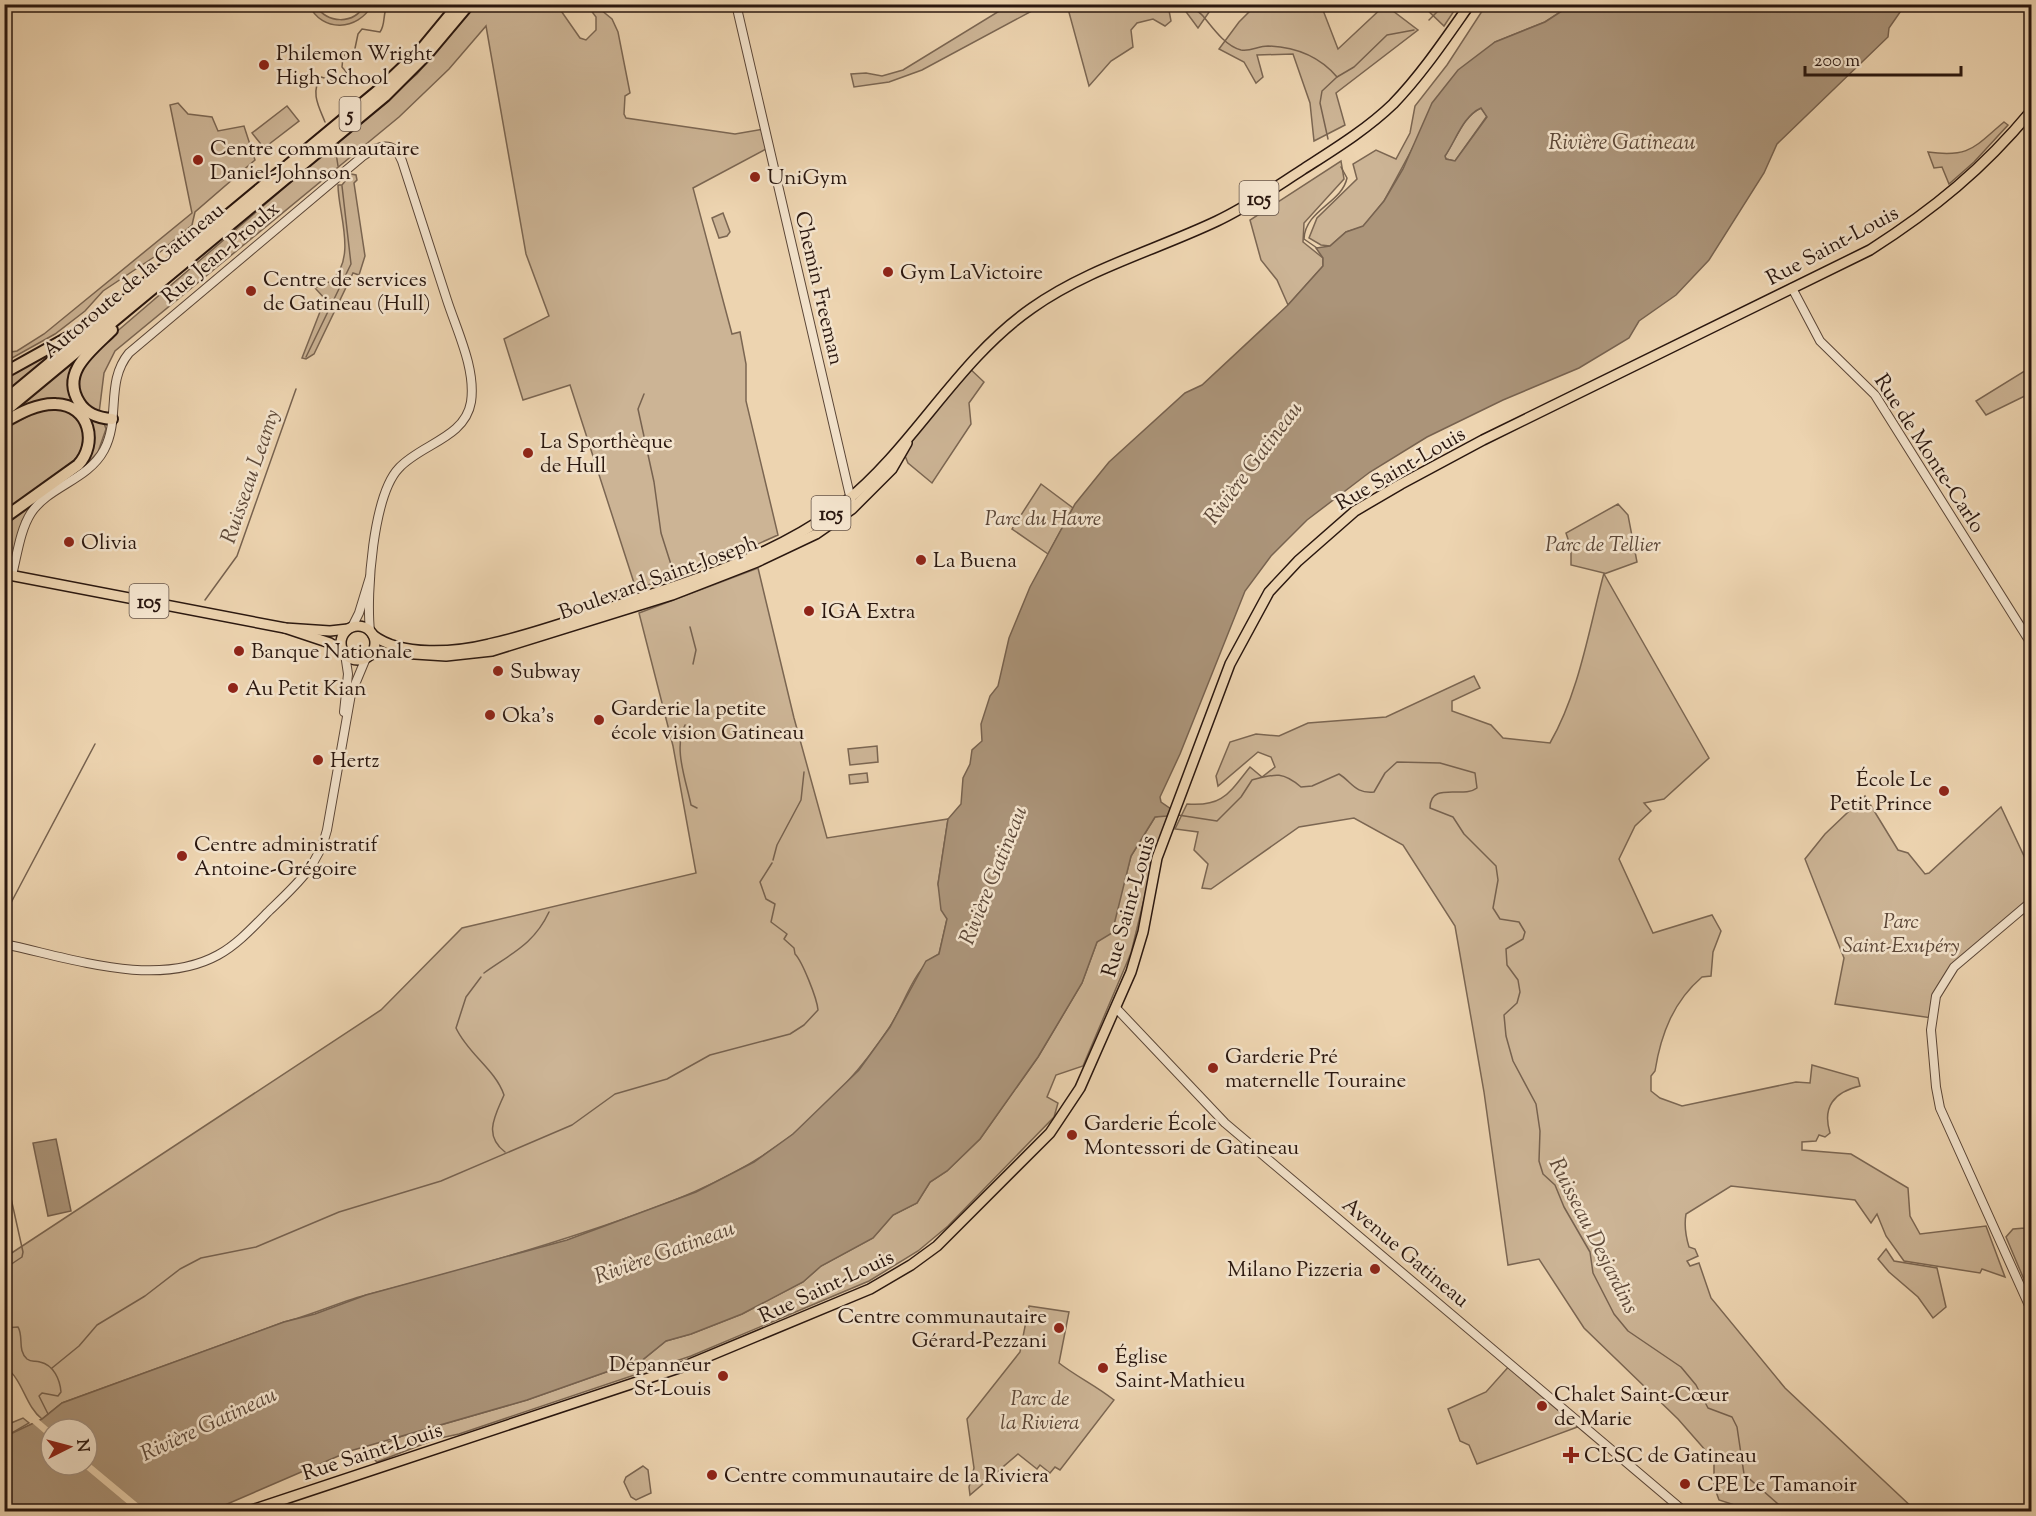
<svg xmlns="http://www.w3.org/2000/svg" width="2036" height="1516" font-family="'Sorts Mill Goudy',serif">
	<rect width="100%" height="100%" fill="#edd4b0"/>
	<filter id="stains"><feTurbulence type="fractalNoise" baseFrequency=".00333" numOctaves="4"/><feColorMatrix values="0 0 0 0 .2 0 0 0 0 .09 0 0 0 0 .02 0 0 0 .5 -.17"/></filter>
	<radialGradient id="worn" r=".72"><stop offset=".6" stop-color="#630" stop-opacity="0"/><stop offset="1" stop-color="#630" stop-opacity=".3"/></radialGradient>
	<g fill="#ccb495" stroke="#7b6652" stroke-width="1.5">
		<path d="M1257 4 1321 5 1338 49 1385 5 1418 30 1336 93 1345 125 1314 141 1310 103 1293 54 1257 55 1263 77 1256 83 1244 62 1219 49 1239 22Z"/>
		<path d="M309 5H315C328 24 353 25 365 5H372C358 31 322 33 309 5Z"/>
		<path d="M476 5H557L580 38 586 40 596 30V17L587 5H595L612 19 618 32 630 93 625 96 624 114 626 118 735 134 764 129 768 148 693 188 732 334 740 332 746 364V401L778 535 720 561 636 589 570 385 523 400 504 339 549 316 526 254 486 26 449 69 399 117 115 351 104 373 99 413C54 388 91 357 114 334L417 74Z"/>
		<path d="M1009 5H1043L922 70 889 82 854 87 851 74 866 73 882 76 903 70Z"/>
		<path d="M1067 5H1168L1171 21 1165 26 1153 19 1137 23 1131 30 1133 47 1111 61 1089 86Z"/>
		<path d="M1181 5H1214L1198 28Z"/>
		<path d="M1422 5H1458L1444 26Z"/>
		<path d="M1486 5H1571L1545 22 1495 42 1417 140 1384 201 1363 227 1346 232 1330 246 1321 245 1309 238 1317 218 1357 179 1353 164 1376 150 1396 159 1410 133 1415 106 1447 65Z"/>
		<path d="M178 103 188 114 212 117 218 131 244 126 255 160 195 212 192 225 154 257 103 291 85 311 55 334 5 362V353L17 351 44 334 192 213 170 105Z"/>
		<path d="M287 106 299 121 264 148 252 133Z"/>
		<path d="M1481 108 1487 116 1455 161 1446 159 1445 156C1456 140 1463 116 1481 108Z"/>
		<path d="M2004 122 2008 125 1974 162 1949 184 1942 167 1934 168 1928 152C1970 158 1974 147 2004 122Z"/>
		<path d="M1341 161 1344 179 1304 223 1303 242 1323 258V266L1288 305 1277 280 1261 260 1250 220Z"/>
		<path d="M351 174 356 175 357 180 354 183 365 256 359 275 353 273 314 354 306 359 302 358 325 299 315 288C321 284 328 284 332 280 357 257 338 213 338 185H342Z"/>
		<path d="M723 213 730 232 727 236 719 238 712 218Z"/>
		<path d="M56 347 58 349 5 394 4 377Z"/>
		<path d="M72 362 75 365 71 387 104 423 106 429 98 452 83 468 91 451 75 406 21 410 19 407Z"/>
		<path d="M967 366 984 382 969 403 971 424 932 483 908 463 903 451Z"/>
		<path d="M2031 367V393L1986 415 1976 401Z"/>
		<path d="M58 407C131 441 36 490 5 513V429L37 411Z"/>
		<path d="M1041 484 1073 508 1048 554 1012 529Z"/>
		<path d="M34 502 22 521 13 559 10 564 5 565 4 522Z"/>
		<path d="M1618 504 1628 515 1637 562 1604 574 1709 758 1664 799 1644 803 1651 811 1635 826 1619 859 1653 933 1712 915 1721 931 1713 952 1711 976 1702 977C1674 1001 1661 1033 1655 1071L1651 1076V1091L1660 1098 1682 1106 1796 1082 1810 1083 1812 1065 1858 1078 1860 1086C1834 1092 1822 1107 1830 1133L1825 1137 1819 1135 1816 1141 1802 1142V1150L1851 1154 1908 1188 1910 1216 1920 1234 1986 1226 2005 1277 1982 1269 1980 1273 1904 1261 1886 1236 1877 1214 1871 1223 1855 1200 1731 1186 1686 1214C1684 1225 1686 1237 1689 1247L1695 1249 1698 1256 1687 1261 1690 1266 1699 1263 1711 1298 1785 1388 1916 1511H1753L1719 1500 1714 1486V1460L1678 1419 1584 1328 1539 1259 1508 1265 1484 1092 1455 926 1403 845 1354 818 1299 827 1211 889 1202 888 1208 864 1194 850 1198 832 1175 829 1187 804C1223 807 1229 793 1250 767L1262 777 1275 767 1271 757 1258 752 1218 786 1216 776 1230 742 1256 734 1279 736 1308 723 1386 717 1474 676 1480 688 1452 701V711L1491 725 1503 738 1550 743C1579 693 1589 629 1604 573L1571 565V548L1566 533Z"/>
		<path d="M758 568 794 718 827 838 948 819 938 884 947 919 939 954C913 968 905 1004 889 1028 865 1065 827 1107 792 1135 732 1182 660 1207 588 1231 516 1255 444 1275 370 1294 341 1301 313 1315 284 1322L62 1403 42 1419C25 1406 23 1379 5 1367L4 1258 381 1010 462 928 696 873 673 746 639 613Z"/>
		<path d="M877 746 878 762 850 765 848 749Z"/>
		<path d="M867 773 868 782 850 784 849 775Z"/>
		<path d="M1865 796 1898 850 1908 853 1925 874 1929 873 2001 807 2031 871V901L1946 978 1932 1018 1835 1004 1844 958 1805 859 1825 834Z"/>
		<path d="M1164 815 1171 817 1155 854 1131 953 1083 1066 1056 1075 1047 1097 1058 1103 1054 1117 948 1226 918 1251 869 1281 691 1356 459 1434 436 1439 377 1462 373 1458 374 1448 402 1436 527 1400 609 1371 635 1366 666 1341 691 1334 742 1314 803 1282 821 1266 873 1238 893 1215 917 1203 930 1182 947 1171 980 1139 1038 1057 1082 983 1097 942 1124 883 1131 856 1155 817Z"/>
		<path d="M2031 1224 2032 1289H2028L2006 1237 2013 1229 2025 1228Z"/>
		<path d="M1886 1249 1894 1261 1937 1268 1946 1307 1933 1318 1918 1297 1889 1272 1878 1259Z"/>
		<path d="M1029 1306 1069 1312 1059 1363C1077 1377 1095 1385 1114 1400L1060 1470 1055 1467 1050 1473 1040 1465 1037 1469 1018 1454 970 1495 969 1487 974 1468 967 1419 1020 1352Z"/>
		<path d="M1511 1364 1583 1425 1477 1464 1469 1445 1460 1441 1448 1409 1486 1392Z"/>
		<path d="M4 1416 11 1423 23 1418 29 1423 5 1437Z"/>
		<path d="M643 1466 648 1470 651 1493 636 1500 631 1497 624 1482 626 1477Z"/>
	</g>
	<g fill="#ab9479" stroke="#77624f" stroke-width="1.5" fill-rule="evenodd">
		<path d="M1571 5H1905L1889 28 1888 37 1777 144 1764 173 1709 260 1676 295 1639 321 1629 338 1579 368 1503 400 1427 437 1370 472 1307 520 1271 556 1245 591 1180 754 1160 797 1161 802 1171 809 1167 816 1155 817 1131 856 1112 933 1097 942 1082 983 1038 1057 980 1139 947 1171 930 1182 917 1203 893 1215 873 1238 821 1266 803 1282 742 1314 691 1334 666 1341 635 1366 609 1371 527 1400 350 1451 211 1511H5L4 1437 42 1419 62 1403 284 1322 315 1314 366 1295 567 1240 696 1192 754 1162 793 1134 859 1070 890 1027 926 961 939 954 947 919 941 910 938 884 948 819 961 804 963 778 970 764 972 750 982 741 981 724 990 696 998 686 1009 638 1030 587 1075 504 1109 462 1185 393 1202 385 1288 305 1323 266V258L1316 248 1330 246 1346 232 1363 226 1384 201 1403 169 1432 103 1458 70 1495 42 1545 22ZM1481 108 1487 117 1455 161 1446 159 1445 156C1456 140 1463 116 1481 108ZM51 1429H87V1465H51Z"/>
		<path d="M56 1139 71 1211 48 1216 33 1143Z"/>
	</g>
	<g fill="#edd4b0">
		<path d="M37 1418 51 1430V1439L30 1421Z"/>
		<path d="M87 1461 147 1511H136L81 1465H87Z"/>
	</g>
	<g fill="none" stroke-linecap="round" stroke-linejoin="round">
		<g stroke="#77624f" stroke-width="1.5">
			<path d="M1190 4C1194 11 1199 11 1203 16 1212 27 1225 46 1241 50 1250 52 1258 46 1268 46 1295 47 1319 56 1337 77"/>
			<path d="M1429 20 1445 4"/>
			<path d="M325 122C319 107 310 92 321 77L347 85C350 77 347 72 342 67L343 57 346 53H354L358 34 362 29 380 32C386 24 382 14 388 4"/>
			<path d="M1328 139 1320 103 1322 91 1337 77 1354 67 1387 35 1414 30"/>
			<path d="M336 153 338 166"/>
			<path d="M1317 248 1304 239C1305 210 1342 203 1347 178L1341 167"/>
			<path d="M306 357 351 264 342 186"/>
			<path d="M644 394 638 409 654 482 661 533 674 574"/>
			<path d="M205 600 237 556 296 389"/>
			<path d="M690 627 696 650 693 664"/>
			<path d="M685 725C673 748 686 780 691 805L697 808"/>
			<path d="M1178 815 1217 821 1241 797 1252 780C1275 774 1282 771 1301 787L1312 786 1339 774C1352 782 1355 794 1374 792L1385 773 1397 762 1440 763 1475 773 1477 788C1463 799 1430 781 1430 808L1453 817 1464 834 1496 866 1498 880 1493 908 1500 919 1519 922 1525 932 1523 939 1506 949 1507 965 1518 980 1520 992 1517 1003 1504 1015 1506 1036 1513 1061 1536 1104 1540 1131 1539 1161 1543 1174 1555 1185 1564 1207 1590 1252 1593 1273 1614 1314 1628 1331 1681 1367 1696 1385 1708 1408 1732 1417 1737 1427 1744 1474 1787 1512"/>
			<path d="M773 860 777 845 801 800 804 772"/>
			<path d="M4 916 95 744"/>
			<path d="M484 973C512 953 534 944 549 912"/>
			<path d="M481 977 466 997 456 1028C468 1054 495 1069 504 1095 495 1116 483 1135 505 1152"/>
			<path d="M4 1167 23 1252 22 1257 4 1269"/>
			<path d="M4 1328 18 1327C24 1337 17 1350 27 1359 32 1363 35 1360 40 1362 54 1365 60 1380 61 1392L58 1396 42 1393 39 1396 48 1414"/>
			<path d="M52 1368 79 1346 97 1325 145 1296 180 1269 201 1258 256 1247 339 1212 441 1181 572 1125 615 1094 667 1079 710 1055 790 1034 804 1025 818 1010C817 998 802 961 795 954L794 948 784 939 787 934 771 922 775 904 766 899 760 882 772 863"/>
		</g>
		<defs>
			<g id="minor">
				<path d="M736 4 851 500"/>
				<path d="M1792 288 1820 341 1875 395 2032 645"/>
				<path d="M12 575C17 556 20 530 31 513 49 486 88 480 104 450 121 418 105 382 129 353L363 156C378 145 394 140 402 161 417 208 432 254 447 300 457 331 476 369 471 402 465 438 421 444 399 468 373 495 366 593 370 631"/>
				<path d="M352 627 359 613 370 577"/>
				<path d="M344 712 348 674 345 654"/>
				<path d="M2032 901 1954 967 1936 996 1931 1030 1936 1087 1940 1108 2032 1312"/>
				<path d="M4 944C71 958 156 989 218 955 238 944 254 926 270 910 295 886 319 865 327 830L351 694 366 658"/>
				<path d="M1116 1008 1225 1123 1685 1512"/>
			</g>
			<g id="major">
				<path d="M4 574 285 628 330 631 348 629"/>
				<circle cx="358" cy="643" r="17"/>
				<path d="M285 628 330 643 343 651"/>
				<path d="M373 635C401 657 456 652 489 644 527 636 566 622 603 610 680 585 781 555 844 503 915 446 956 361 1032 308 1087 269 1156 250 1217 221 1247 207 1274 188 1302 170 1333 150 1366 130 1393 104 1422 74 1446 38 1470 4"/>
				<path d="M370 655 384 652 446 656 492 651 672 595 757 562 816 534 852 509 892 469 907 443"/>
				<path d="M246 1512 685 1366 870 1289 911 1265 937 1246 1050 1133 1080 1088 1131 972 1143 932 1157 858 1230 664 1269 592 1298 561 1355 511 1401 484 1483 440 1870 250C1934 209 1983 169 2032 110"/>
			</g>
			<g id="highway">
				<path d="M4 373 83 329"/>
				<path d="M4 401 380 89 421 50 459 4"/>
				<path d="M4 412 385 96 427 54 469 4"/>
				<path d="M112 419C98 418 86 414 79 402 60 372 93 349 112 330"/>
				<path d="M4 422C20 413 38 403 56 404 90 405 98 444 78 465L4 518"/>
			</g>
		</defs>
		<use href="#minor" stroke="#5b4637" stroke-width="10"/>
		<use href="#major" stroke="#2a170f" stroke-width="12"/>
		<use href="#highway" stroke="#2a170f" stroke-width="14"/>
		<use href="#minor" stroke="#f3e3cc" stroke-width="8"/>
		<use href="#major" stroke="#edd4b0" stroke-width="9"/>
		<use href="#highway" stroke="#edd4b0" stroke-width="10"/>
	</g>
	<g fill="#8f2418" stroke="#f3e3cc" stroke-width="2">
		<circle cx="264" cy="65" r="6"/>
		<circle cx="198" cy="160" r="6"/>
		<circle cx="755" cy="177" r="6"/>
		<circle cx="888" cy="272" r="6"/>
		<circle cx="251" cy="291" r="6"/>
		<circle cx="528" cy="453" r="6"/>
		<circle cx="69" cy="542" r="6"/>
		<circle cx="921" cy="560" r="6"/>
		<circle cx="809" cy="611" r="6"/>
		<circle cx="239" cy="651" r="6"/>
		<circle cx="498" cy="671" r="6"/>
		<circle cx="233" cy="688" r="6"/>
		<circle cx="490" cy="715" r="6"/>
		<circle cx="599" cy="720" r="6"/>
		<circle cx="318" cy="760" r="6"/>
		<circle cx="1944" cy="791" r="6"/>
		<circle cx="182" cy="856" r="6"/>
		<circle cx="1213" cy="1068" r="6"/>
		<circle cx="1072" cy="1135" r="6"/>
		<circle cx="1375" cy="1269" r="6"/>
		<circle cx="1059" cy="1328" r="6"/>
		<circle cx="1103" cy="1368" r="6"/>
		<circle cx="723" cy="1376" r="6"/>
		<circle cx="1542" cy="1406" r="6"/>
		<path d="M1568 1446h6v6h6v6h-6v6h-6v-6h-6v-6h6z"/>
		<circle cx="712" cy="1475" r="6"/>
		<circle cx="1685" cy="1484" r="6"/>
	</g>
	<g text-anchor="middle" stroke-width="5" stroke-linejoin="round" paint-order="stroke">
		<g fill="#f3e3cc" stroke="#665448" stroke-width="1.5">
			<rect x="339.5" y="97" width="21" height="34" rx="4.5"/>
			<rect x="1239.5" y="181" width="39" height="34" rx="4.5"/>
			<rect x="811.5" y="496" width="39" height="34" rx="4.5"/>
			<rect x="129.5" y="584" width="39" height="34" rx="4.5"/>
		</g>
		<g font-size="20" font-weight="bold" fill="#2a170f">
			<text x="350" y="121">5</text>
			<text x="1259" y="205">105</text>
			<text x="831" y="520">105</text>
			<text x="149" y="608">105</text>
		</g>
		<g font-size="21" fill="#2a170f" stroke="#f3e3cc" text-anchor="start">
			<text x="276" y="60">Philemon Wright<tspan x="276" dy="24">High School</tspan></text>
			<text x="210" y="155">Centre communautaire<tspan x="210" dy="24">Daniel-Johnson</tspan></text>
			<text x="767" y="184">UniGym</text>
			<text x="900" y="279">Gym LaVictoire</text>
			<text x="263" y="286">Centre de services<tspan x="263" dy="24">de Gatineau (Hull)</tspan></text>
			<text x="540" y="448">La Sporthèque<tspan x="540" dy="24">de Hull</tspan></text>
			<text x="81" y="549">Olivia</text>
			<text x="933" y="567">La Buena</text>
			<text x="821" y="618">IGA Extra</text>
			<text x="251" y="658">Banque Nationale</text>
			<text x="510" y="678">Subway</text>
			<text x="245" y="695">Au Petit Kian</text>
			<text x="611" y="715">Garderie la petite<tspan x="611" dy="24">école vision Gatineau</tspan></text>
			<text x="502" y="722">Oka's</text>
			<text x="330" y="767">Hertz</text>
			<text x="1932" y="786" text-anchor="end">École Le<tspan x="1932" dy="24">Petit Prince</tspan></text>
			<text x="194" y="851">Centre administratif<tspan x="194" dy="24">Antoine-Grégoire</tspan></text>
			<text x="1225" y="1063">Garderie Pré<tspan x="1225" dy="24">maternelle Touraine</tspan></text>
			<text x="1084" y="1130">Garderie École<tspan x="1084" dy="24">Montessori de Gatineau</tspan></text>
			<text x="1363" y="1276" text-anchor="end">Milano Pizzeria</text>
			<text x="1047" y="1323" text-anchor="end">Centre communautaire<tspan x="1047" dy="24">Gérard-Pezzani</tspan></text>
			<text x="1115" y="1363">Église<tspan x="1115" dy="24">Saint-Mathieu</tspan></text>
			<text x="711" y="1371" text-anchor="end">Dépanneur<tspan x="711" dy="24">St-Louis</tspan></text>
			<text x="1554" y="1401">Chalet Saint-Cœur<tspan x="1554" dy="24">de Marie</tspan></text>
			<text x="1584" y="1462">CLSC de Gatineau</text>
			<text x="724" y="1482">Centre communautaire de la Riviera</text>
			<text x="1697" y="1491">CPE Le Tamanoir</text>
		</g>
		<g font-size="21" fill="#2a170f" stroke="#f3e3cc">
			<text transform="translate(1832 245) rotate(-28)" y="7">Rue Saint-Louis</text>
			<text transform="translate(220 252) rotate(-40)" y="7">Rue Jean-Proulx</text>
			<text transform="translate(133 280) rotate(-40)" y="7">Autoroute de la Gatineau</text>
			<text transform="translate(820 288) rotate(77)" y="7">Chemin Freeman</text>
			<text transform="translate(1930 453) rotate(57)" y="7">Rue de Monte-Carlo</text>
			<text transform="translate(1400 468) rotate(-30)" y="7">Rue Saint-Louis</text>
			<text transform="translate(658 577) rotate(-20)" y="7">Boulevard Saint-Joseph</text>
			<text transform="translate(1128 906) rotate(-74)" y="7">Rue Saint-Louis</text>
			<text transform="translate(1406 1252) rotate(40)" y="7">Avenue Gatineau</text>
			<text transform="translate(826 1286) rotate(-25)" y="7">Rue Saint-Louis</text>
			<text transform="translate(372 1451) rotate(-18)" y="7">Rue Saint-Louis</text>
		</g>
		<g font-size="21" font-style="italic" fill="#5b4637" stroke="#f3e3cc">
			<text x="1043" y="525">Parc du Havre</text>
			<text x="1603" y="551">Parc de Tellier</text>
			<text x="1901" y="928">Parc<tspan x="1901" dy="24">Saint-Exupéry</tspan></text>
			<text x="1040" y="1405">Parc de<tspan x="1040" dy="24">la Riviera</tspan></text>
		</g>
		<g font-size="22" font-style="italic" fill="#5e4939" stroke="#f3e3cc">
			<text x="1622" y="149">Rivière Gatineau</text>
			<text transform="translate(1252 462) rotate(-53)" y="8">Rivière Gatineau</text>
			<text transform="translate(249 476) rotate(-71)" y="8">Ruisseau Leamy</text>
			<text transform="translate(992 875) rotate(-68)" y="8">Rivière Gatineau</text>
			<text transform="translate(1595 1235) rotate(63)" y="8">Ruisseau Desjardins</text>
			<text transform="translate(664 1251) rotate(-20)" y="8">Rivière Gatineau</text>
			<text transform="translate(208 1423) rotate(-25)" y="8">Rivière Gatineau</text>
		</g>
	</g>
	<rect width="2036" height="1516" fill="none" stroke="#edd4b0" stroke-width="24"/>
	<rect x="6" y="6" width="2024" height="1504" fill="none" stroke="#2a170f" stroke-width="3"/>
	<rect x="12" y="12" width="2012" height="1492" fill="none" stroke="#2a170f" stroke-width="1.5"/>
	<g transform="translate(69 1447) rotate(84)"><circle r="28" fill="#f3e3cc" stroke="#a39180" stroke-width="1.5"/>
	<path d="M0-4.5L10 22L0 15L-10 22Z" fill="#8f2418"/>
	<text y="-9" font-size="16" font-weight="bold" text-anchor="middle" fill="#2a170f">N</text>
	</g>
	<path d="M1805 66v9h156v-9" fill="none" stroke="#2a170f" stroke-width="3"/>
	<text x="1814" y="66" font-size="18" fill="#2a170f" stroke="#f3e3cc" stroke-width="4.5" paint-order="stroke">200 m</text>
	<rect width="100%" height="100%" filter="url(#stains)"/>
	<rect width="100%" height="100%" fill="url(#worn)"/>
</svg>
